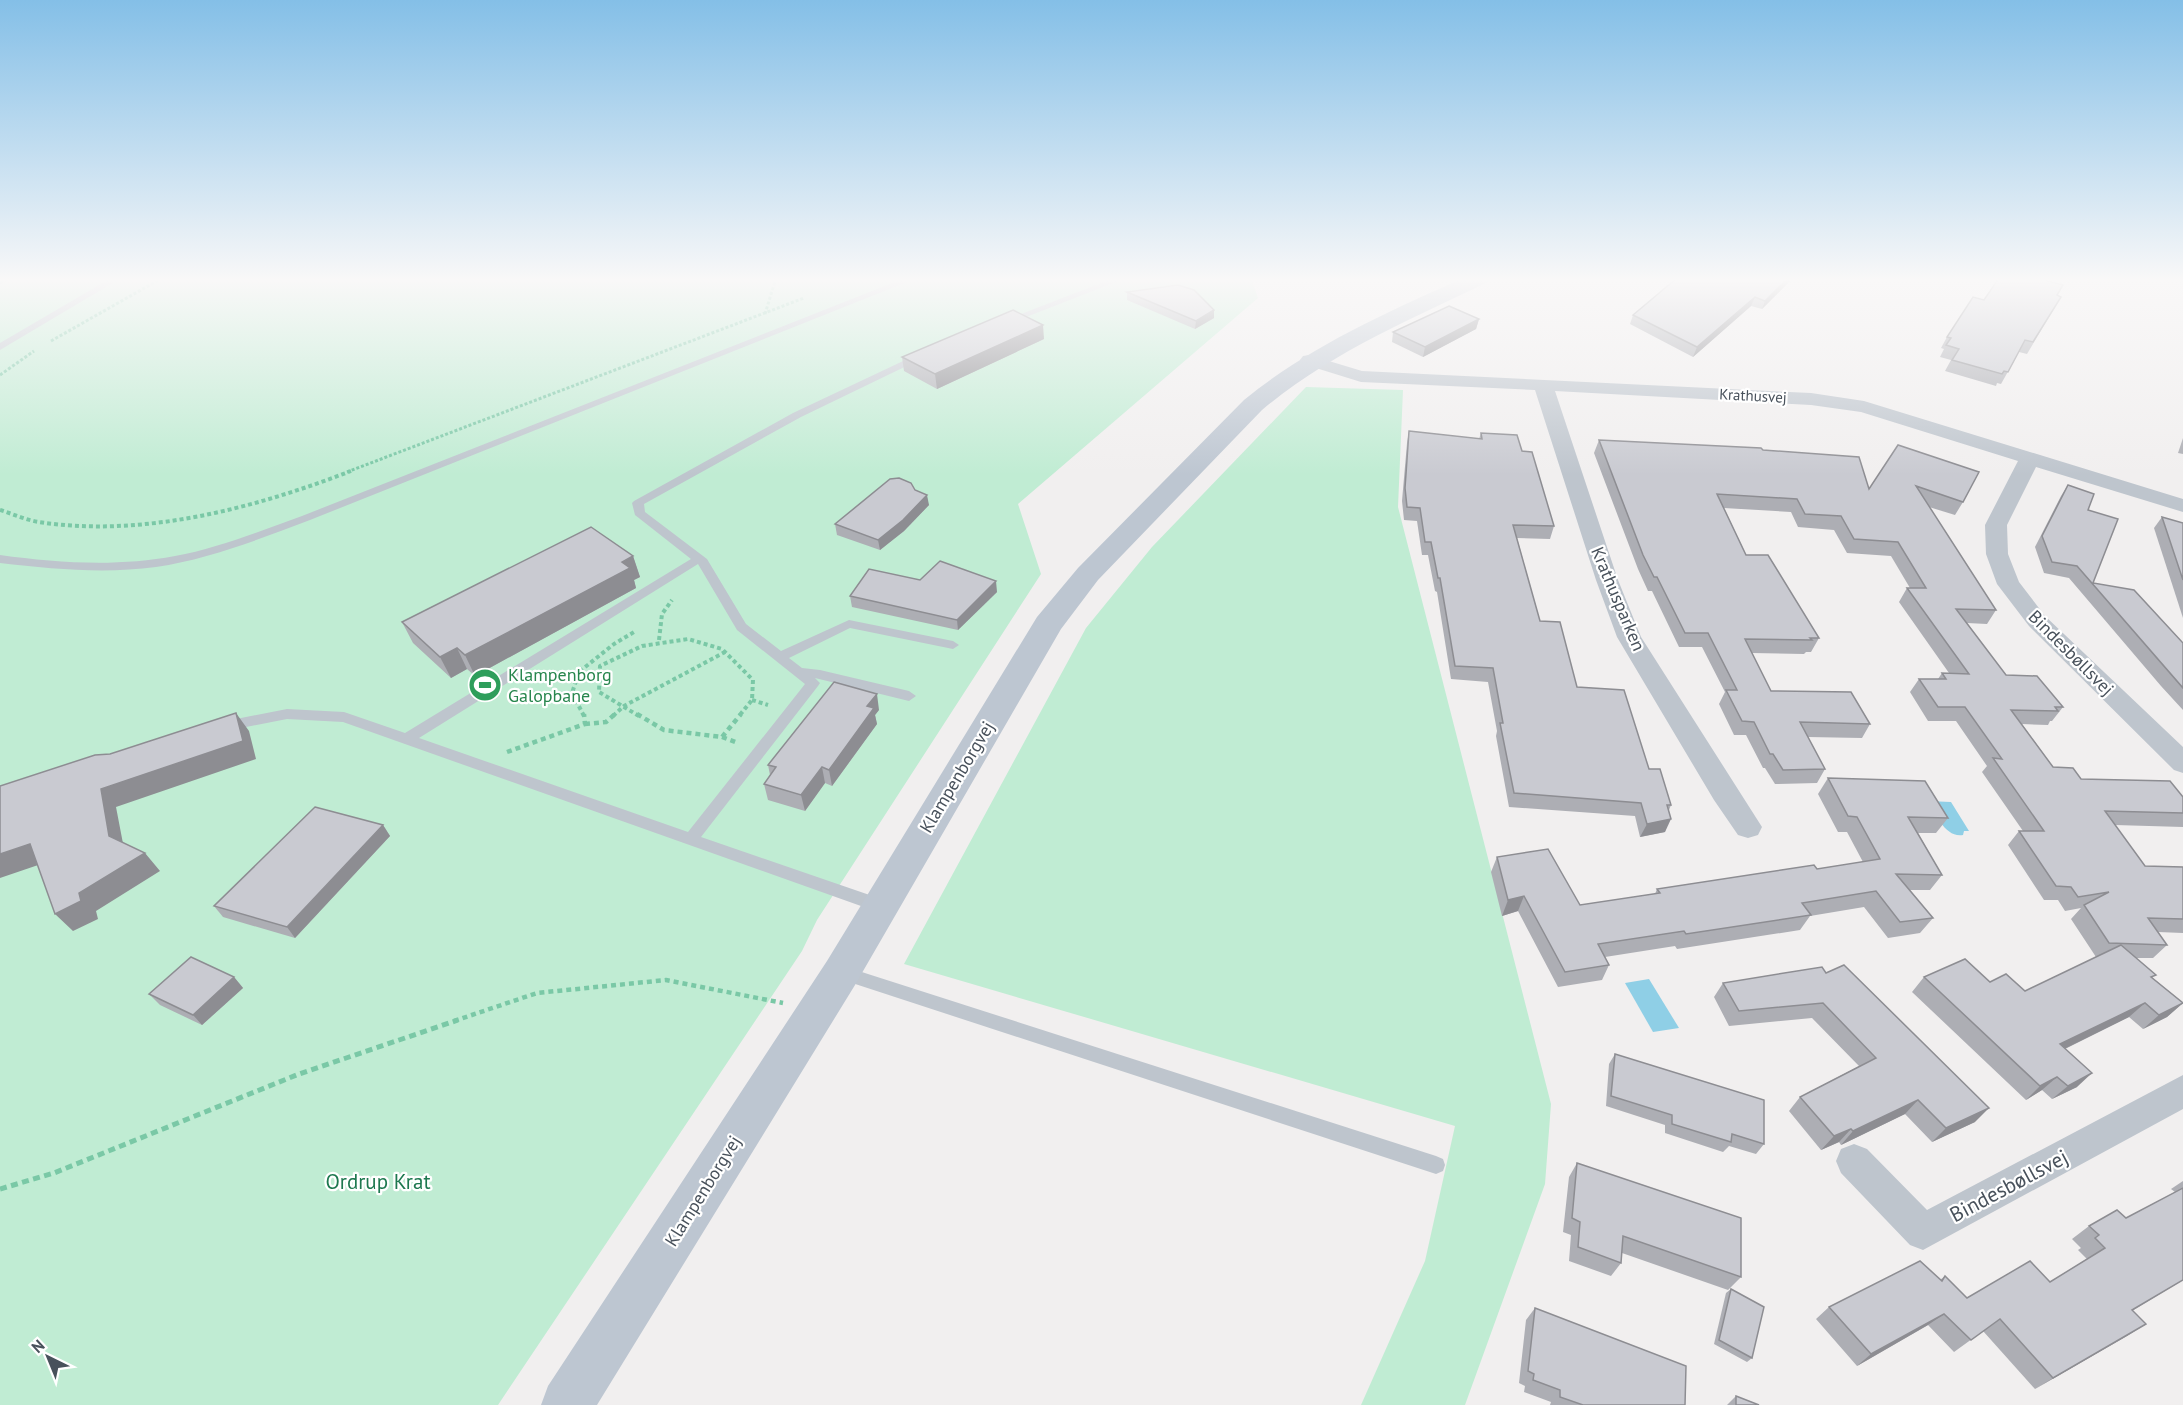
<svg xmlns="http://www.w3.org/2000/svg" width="2183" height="1405" font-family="'PT Sans',sans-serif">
	<rect width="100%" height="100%" fill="#f1efef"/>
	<g fill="#c0ecd3">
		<path d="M0 278H1251L1258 298 1018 504 1041 574 817 920 802 951 498 1405H0Z"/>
		<path d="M1306 387 1403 390 1398 507 1551 1104 1545 1184 1465 1405H1361L1425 1261 1455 1126 904 964 1086 628 1152 547Z"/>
	</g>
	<g fill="#8fcfe6">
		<path d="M1928 801 1951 802 1969 831H1964L1963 835C1945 838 1936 814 1928 801Z"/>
		<path d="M1649 979 1679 1028 1653 1032 1625 983Z"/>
	</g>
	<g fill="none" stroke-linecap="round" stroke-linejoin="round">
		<g stroke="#7ac8a6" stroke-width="3" stroke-dasharray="3 2" stroke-linecap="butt">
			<path d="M0 283 9 278"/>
			<path d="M765 314 776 278"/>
			<path d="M51 341 162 278"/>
			<path d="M0 375 34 351"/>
			<path d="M347 472 804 298"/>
		</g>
		<g stroke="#7ac8a6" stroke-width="4" stroke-dasharray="4 3" stroke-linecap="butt">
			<path d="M0 510C13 514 26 520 39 522 143 538 255 508 351 471"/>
			<path d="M659 640 662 614 672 600"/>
			<path d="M752 700 768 705"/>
			<path d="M584 716 572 693 579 672 614 644 634 632"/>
			<path d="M613 716 624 706 725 652"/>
			<path d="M639 716 599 692 600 666 642 646 688 639 722 649 753 680 752 700 739 716"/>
		</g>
		<g stroke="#7ac8a6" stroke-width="4.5" stroke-dasharray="5 4" stroke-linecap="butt">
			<path d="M637 714 664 730 722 737 741 714"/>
			<path d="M585 724 606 722 615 714"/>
			<path d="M722 737 738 743"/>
			<path d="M507 752 585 724 584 714"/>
			<path d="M454 1021 537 993 666 980 783 1003"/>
		</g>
		<path stroke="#7ac8a6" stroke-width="5" stroke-dasharray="7 4.5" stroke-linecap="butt" d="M0 1189 54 1173 299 1074 458 1020"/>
		<g fill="#bec5cd" fill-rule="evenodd">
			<path d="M111 278H121L0 350V343Z"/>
			<path d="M905 278H917L310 520C260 539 209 559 156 567 104 574 52 569 0 563V555C58 563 117 567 175 556 218 548 260 531 302 516Z"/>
			<path d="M1114 278H1126L1011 323 1003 321Z"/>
			<path d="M918 354 921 355V359L801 417 644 504 645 512 707 559 746 624 781 651 849 620 953 641 959 645 953 649 850 628 789 658 802 668 820 670 909 691 916 696 909 701 815 678 820 683 818 686 701 837 887 901 889 906 887 911 881 912 875 911 343 722 287 719 226 731 219 726 226 721 287 709 344 712 405 733 691 559 635 515 632 503 634 501 793 413ZM698 564 737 630 805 684 688 832 419 738Z"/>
			<path d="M843 966 1436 1156 1443 1159 1445 1165 1443 1171 1436 1174 843 980 837 978 835 973 837 968Z"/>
		</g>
		<g fill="#bec5cd" fill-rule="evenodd">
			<path d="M1309 355 1362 371 1811 393 1864 401 2183 499V512L2036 467 2007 525 2008 554 2019 582 2045 616 2183 747V773L2174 770 2029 626 1997 584 1986 554 1985 525 2018 461 1861 412 1811 405 1555 391 1618 580 1641 637 1762 827 1758 835 1748 838 1738 835 1714 800 1617 637 1596 580 1535 390 1361 382 1303 364 1300 360 1303 356Z"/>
			<path d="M2183 1075V1109L1923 1250 1910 1245 1841 1173 1836 1161 1841 1149 1854 1144 1867 1149 1927 1210Z"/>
		</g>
		<path fill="#bdc6d1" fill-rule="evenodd" d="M1463 278H1491L1488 282C1409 320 1330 353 1262 410L1098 580 1061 629 855 985 597 1405H541L548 1386 827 961 1037 617 1078 568 1244 400C1310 346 1386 313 1463 278Z"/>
	</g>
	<g fill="#adaeb4">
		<path d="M1677 278H1796L1789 282 1762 309 1751 306 1693 357 1630 324 1633 315Z"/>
		<path d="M1127 292 1214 318 1195 329 1127 300Z"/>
		<path d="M2057 296 2061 297 2027 354 2019 352 2001 384 1997 383 1996 386 1945 371 1951 360 1940 357 1944 349 1941 348 1947 337 1984 300Z"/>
		<path d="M1479 319 1476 329 1423 357 1392 342 1393 332Z"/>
		<path d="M1044 339 937 389 904 371 902 357Z"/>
		<path d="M1409 431 1479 439 1481 433 1522 451 1554 526 1550 539 1517 538 1540 621 1577 687 1649 769 1671 805 1669 810 1665 832 1640 837 1635 816 1509 807 1496 736 1497 731 1488 682 1451 679 1437 592 1435 591 1428 555H1422L1417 521 1404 520 1402 501 1407 443Z"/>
		<path d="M2183 438V454L2178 453Z"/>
		<path d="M1599 440 1763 450 1869 489 1898 445 1963 502 1955 515 1929 507 1996 610 1987 624 1967 623 2006 675 2063 707 2052 721H2050L2048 725 2022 724 2053 767 2081 779 2183 797V827L2115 825 2145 866 2183 867V933L2158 932 2167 945 2153 958H2136L2153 978 2183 1003 2167 1017 2143 1029 2129 1017 2065 1049 2077 1087 2052 1099 2042 1090 2026 1100 1912 992 1924 977 1990 982 2025 991 2096 957 2071 919 2081 908 2065 911 2058 900H2044L2008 845 2019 831H2023L1982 772 1987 766 1956 721H1928L1910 692 1919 679H1938L1942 673H1949L1899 602 1907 588H1910L1891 556 1847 553 1834 530 1798 527 1791 512 1724 508 1746 555 1819 638 1811 652H1806L1804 654 1752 653 1771 691 1870 724 1862 738 1808 737 1825 769 1817 783 1775 784 1765 768H1763L1746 735H1734L1719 704 1725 692 1702 647H1679L1652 591H1648L1638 569 1594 453Z"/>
		<path d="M2068 485 2088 510 2093 583 2183 643V710L2161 686 2069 578 2044 573 2035 547 2061 496Z"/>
		<path d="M915 490 929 505 904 531 880 550 837 535 835 524Z"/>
		<path d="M2162 517 2183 523V618L2154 528Z"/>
		<path d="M633 556 640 577 634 580 636 588 475 676 467 669 451 678 413 643 402 622Z"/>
		<path d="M920 580 997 592 958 630 852 607 850 596Z"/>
		<path d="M879 710 875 715 877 724 832 786 825 783 805 811 768 800 764 784 770 775 768 765Z"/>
		<path d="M1828 778 1948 818 1936 833H1918L1942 875 1930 890H1910L1933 918 1920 933 1888 938 1864 907 1810 916 1800 930 1677 949 1675 946 1605 957 1609 965 1602 980 1558 987 1518 911 1502 916 1491 872 1497 857 1580 905 1655 894 1657 889 1817 869 1863 862 1847 832H1838L1818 794Z"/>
		<path d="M383 825 390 836 295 938 223 917 214 906Z"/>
		<path d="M1826 973 1975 1122 1932 1142 1905 1114 1841 1145 1839 1142 1821 1150 1789 1111 1800 1097 1859 1066 1812 1018 1729 1026 1714 997 1723 983Z"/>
		<path d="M234 977 243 988 202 1025 160 1005 149 994Z"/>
		<path d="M1615 1054 1764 1144 1756 1154 1729 1146 1723 1152 1665 1133V1125L1606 1106 1609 1064Z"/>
		<path d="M1577 1163 1741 1277 1728 1290 1622 1253 1621 1263 1611 1276 1569 1261 1571 1235 1563 1232 1569 1177Z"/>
		<path d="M2183 1181V1280L2132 1311 2146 1324 2035 1389 1983 1331 1954 1352 1928 1325 1857 1366 1816 1319 1829 1307 1940 1280 1945 1276 1967 1298 2050 1282 2087 1259 2078 1250 2081 1248 2072 1239 2089 1226 2126 1218 2175 1192 2171 1189Z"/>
		<path d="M1731 1289 1752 1358 1747 1362 1714 1344 1726 1293Z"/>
		<path d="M1535 1308 1685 1405H1550L1551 1402 1524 1392 1525 1386 1519 1383 1526 1320Z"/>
		<path d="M1736 1396 1759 1405H1727Z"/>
	</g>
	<g fill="#8d8d92">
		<path d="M1788 278H1796L1789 282 1762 309 1765 301Z"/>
		<path d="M1755 297 1751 306 1693 357 1697 347Z"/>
		<path d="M1214 310V318L1195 329 1196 321Z"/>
		<path d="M1479 319 1476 329 1423 357 1425 347Z"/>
		<path d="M1043 325 1044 339 937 389 935 374Z"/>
		<path d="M927 495 929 505 904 531 880 550 878 540Z"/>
		<path d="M633 556 640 577 634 580 636 588 475 676 465 655Z"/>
		<path d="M996 581 997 592 958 630 957 620Z"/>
		<path d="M457 648 467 669 451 678 440 657Z"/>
		<path d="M877 694 879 710 875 715 877 724 832 786 829 770 867 706Z"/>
		<path d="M236 713 249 731 256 759 116 807 125 854 109 836 101 789Z"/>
		<path d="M822 767 825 783 805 811 801 795Z"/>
		<path d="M1671 819 1665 832 1640 837 1647 824Z"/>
		<path d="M383 825 390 836 295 938 287 927Z"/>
		<path d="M30 844 47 862 0 878V854Z"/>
		<path d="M145 853 160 871 96 911 98 919 73 931 55 914 79 893Z"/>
		<path d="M1524 896 1518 911 1502 916 1508 900Z"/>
		<path d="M234 977 243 988 202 1025 193 1015Z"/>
		<path d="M2145 1003 2129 1017 2046 1058 2060 1044Z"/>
		<path d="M2183 1003 2167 1017 2143 1029 2159 1015Z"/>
		<path d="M2092 1073 2077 1087 2052 1099 2068 1086Z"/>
		<path d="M2057 1077 2042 1090 2026 1100 2040 1086Z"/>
		<path d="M1918 1100 1905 1114 1841 1145 1853 1131Z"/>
		<path d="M1989 1108 1975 1122 1932 1142 1946 1128Z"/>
		<path d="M1851 1129 1839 1142 1821 1150 1834 1136Z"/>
		<path d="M1944 1314 1928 1325 1857 1366 1871 1354Z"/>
		<path d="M2146 1324 2127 1336 2035 1389 2053 1378Z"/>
	</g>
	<g fill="#c9cad1" stroke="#8d8d92" stroke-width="1.5">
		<path d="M1677 278H1788L1765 301 1755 297 1697 347 1633 315Z"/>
		<path d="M1999 278H2041L2044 280 2063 285 2057 295 2061 297 2033 342 2025 340 2008 372 2004 371 2002 374 1952 360 1959 349 1946 345 1951 338 1947 337 1973 297 1984 300Z"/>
		<path d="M1178 285 1194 290 1214 310 1196 321 1127 292Z"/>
		<path d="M1449 306 1479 319 1425 347 1393 332Z"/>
		<path d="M1013 310 1043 325 935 374 902 357Z"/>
		<path d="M1409 431 1482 439 1481 433 1517 435 1522 451 1532 452 1554 526 1513 525 1540 621 1560 622 1577 687 1624 690 1649 769H1660L1671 805H1667L1671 819 1647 824 1641 803 1514 793 1500 723H1503L1493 668 1455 666 1440 578H1438L1431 542H1425L1420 508 1407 507 1405 488Z"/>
		<path d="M1599 440 1761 448 1763 450 1859 457 1869 489 1898 445 1979 472 1963 502 1916 486 1996 610 1956 609 2006 675 2037 676 2063 707H2055L2058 711 2011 710 2053 767 2073 768 2081 779 2170 781 2183 797V813L2105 811 2145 866 2183 867V919L2148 918 2167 945 2109 943 2084 905 2109 892 2078 897 2071 887 2056 886 2019 831H2044L1993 758 2002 759 1965 707H1938L1919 679H1946L1942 673 1969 674 1907 588H1926L1898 542 1854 539 1841 516 1805 514 1797 499 1717 494 1746 555H1768L1819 638H1810L1812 640 1745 639 1771 691 1851 692 1870 724 1800 722 1825 769 1783 770 1773 754H1770L1754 722 1742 721 1726 690H1737L1708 633H1685L1657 577H1654L1643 555Z"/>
		<path d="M899 478 911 483 915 490 927 495 903 520 878 540 835 524 890 479Z"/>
		<path d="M2068 485 2094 494 2088 510 2118 519 2093 583 2134 590 2183 643V688L2077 566 2052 562 2042 536Z"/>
		<path d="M2162 517 2183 523V580Z"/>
		<path d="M591 527 633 556 622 562 630 568 465 655 457 648 440 657 402 622Z"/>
		<path d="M940 561 996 581 957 620 850 596 869 569 920 580Z"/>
		<path d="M834 682 877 694 867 706 874 708 829 770 822 767 801 795 764 784 776 767 768 765Z"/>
		<path d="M236 713 243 741 101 789 109 836 145 853 79 893 81 901 55 914 30 844 0 854V786L95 755 110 754Z"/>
		<path d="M1828 778 1925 781 1948 818 1908 817 1942 875 1896 874 1933 918 1900 922 1876 891 1802 903 1811 915 1686 934 1684 931 1598 944 1609 965 1565 972 1524 896 1508 900 1497 857 1548 849 1580 905 1660 893 1657 889 1814 865 1817 869 1880 859 1857 817 1848 816Z"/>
		<path d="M315 807 383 825 287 927 214 906Z"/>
		<path d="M2121 945 2156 975 2151 977 2183 1003 2159 1015 2145 1003 2060 1044 2092 1073 2068 1086 2057 1077 2040 1086 1924 977 1965 959 1990 982 2006 974 2025 991Z"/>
		<path d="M191 957 234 977 193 1015 149 994Z"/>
		<path d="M1844 965 1989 1108 1946 1128 1918 1100 1853 1131 1851 1129 1834 1136 1800 1097 1876 1058 1823 1003 1739 1011 1723 983 1822 967 1826 973Z"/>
		<path d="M1615 1054 1764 1100V1144L1732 1134 1731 1142 1672 1124V1115L1611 1096Z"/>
		<path d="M1577 1163 1741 1218V1277L1623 1236 1621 1263 1578 1247 1580 1222 1572 1218Z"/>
		<path d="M2183 1188V1280L2132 1310 2146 1324 2053 1378 2000 1319 1971 1340 1944 1314 1871 1354 1829 1307 1920 1261 1942 1281 1945 1276 1967 1298 2030 1261 2050 1282 2105 1248 2095 1238 2099 1235 2089 1226 2117 1210 2126 1218Z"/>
		<path d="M1731 1289 1764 1307 1752 1358 1719 1340Z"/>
		<path d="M1535 1308 1686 1366 1685 1405H1583L1560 1397V1390L1533 1380 1534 1374 1528 1371Z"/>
		<path d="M1736 1396 1759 1405H1736Z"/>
	</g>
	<linearGradient id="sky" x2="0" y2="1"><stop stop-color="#84bfe7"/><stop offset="0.59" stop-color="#f9f8f8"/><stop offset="1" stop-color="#f9f8f8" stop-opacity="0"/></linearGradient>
	<rect width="2183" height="475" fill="url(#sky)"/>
	<defs>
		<symbol id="stadium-disc" viewBox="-11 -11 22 22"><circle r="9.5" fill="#2e9e5b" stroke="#fff"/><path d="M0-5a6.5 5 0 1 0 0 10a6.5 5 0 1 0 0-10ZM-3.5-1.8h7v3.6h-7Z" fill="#fff"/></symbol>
	</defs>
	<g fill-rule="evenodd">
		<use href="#stadium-disc" x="466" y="666" width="38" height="38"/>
	</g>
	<g text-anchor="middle" stroke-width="4.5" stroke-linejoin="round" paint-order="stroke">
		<g font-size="15" fill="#48515b" stroke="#fff">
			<text transform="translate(1753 396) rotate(3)" y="5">Krathusvej</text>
		</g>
		<g font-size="18" fill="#48515b" stroke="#fff">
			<text transform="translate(1618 599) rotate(67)" y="6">Krathusparken</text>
			<text transform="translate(2071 653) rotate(45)" y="6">Bindesbøllsvej</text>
			<text transform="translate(957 777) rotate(-59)" y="6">Klampenborgvej</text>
			<text transform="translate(703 1191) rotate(-58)" y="6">Klampenborgvej</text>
		</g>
		<g font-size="18" fill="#27864d" stroke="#fff" text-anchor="start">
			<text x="508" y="681">Klampenborg<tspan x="508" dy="21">Galopbane</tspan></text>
		</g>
		<g font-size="21" fill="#1d784f" stroke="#fff">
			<text x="378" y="1189">Ordrup Krat</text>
		</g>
		<g font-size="21" fill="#48515b" stroke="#fff">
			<text transform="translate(2009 1186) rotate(-28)" y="7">Bindesbøllsvej</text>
		</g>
	</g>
	<g transform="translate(48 1357) rotate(317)" stroke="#ffffff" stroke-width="4.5" paint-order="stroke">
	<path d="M0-4.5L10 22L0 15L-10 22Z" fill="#48515b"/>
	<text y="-9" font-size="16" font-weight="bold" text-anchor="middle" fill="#48515b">N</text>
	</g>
</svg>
